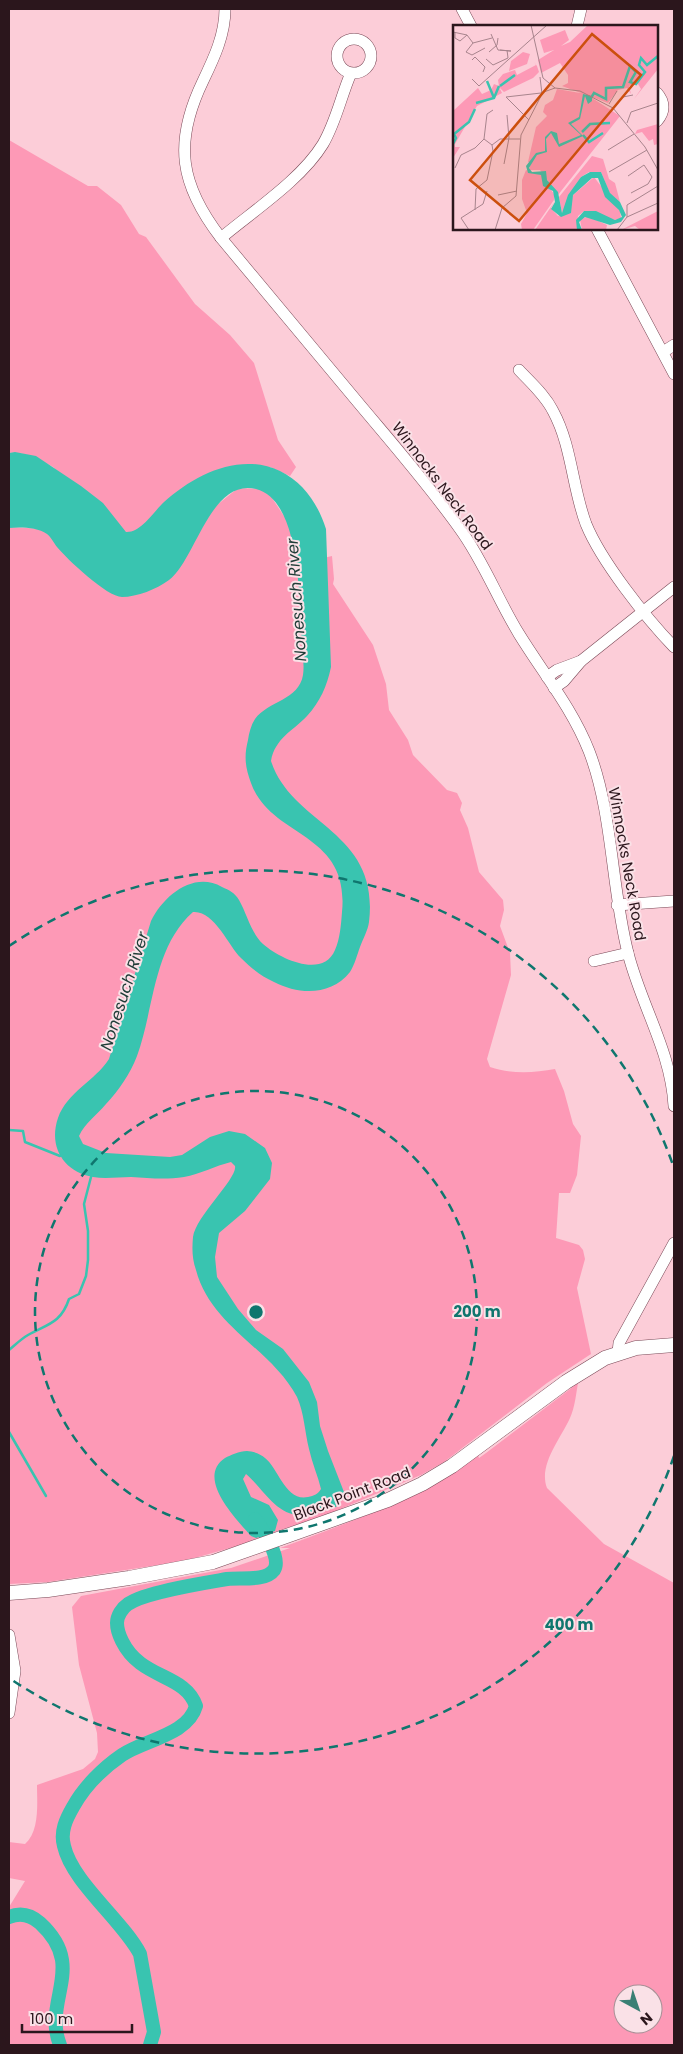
<svg xmlns="http://www.w3.org/2000/svg" width="683" height="2054" font-family="Poppins,sans-serif">
	<rect width="100%" height="100%" fill="#fccdd8"/>
	<g fill="#fd99b6" fill-rule="evenodd">
		<path d="M9 140 88 186H97L121 205 139 234 146 237 195 304 230 335 254 363 278 440 296 467 290 476 270 467 131 537 53 467C41 460 23 451 9 453Z"/>
		<path d="M238 488 266 489 290 525 298 564 332 556 334 579 333 584 373 645 386 684 389 710 408 740 413 755 447 790 457 793 462 803 460 810 468 828 479 872 503 900 504 910 500 926 510 953 511 975 487 1059 490 1067C511 1074 533 1073 555 1069L564 1091 573 1124 581 1136 577 1175 570 1193H559L556 1238 579 1245 583 1250 585 1259 577 1288 591 1354 547 1383 444 1462 421 1475 319 1518 280 1530 248 1543 184 1561 48 1582 9 1584V527L45 529 69 553 212 509Z"/>
		<path d="M578 1383C576 1394 575 1407 570 1418 561 1438 538 1465 547 1488L604 1544 674 1583V2045H9V1907L25 1881 9 1878V1842L25 1844C40 1831 37 1803 37 1785L83 1769 95 1759 98 1752 97 1733 79 1665 72 1607 81 1596 231 1568 290 1548H280C352 1521 415 1500 478 1455L479 1458 486 1453ZM623 1994H653V2024H623Z"/>
	</g>
	<path fill="#39c4b0" d="M15 452 36 456 81 486 103 503 126 532C141 533 154 511 164 502 195 474 240 452 280 471 304 483 318 504 326 529L331 667C327 686 320 702 307 716 293 731 275 738 271 761 292 826 380 830 369 922 368 930 363 939 360 947 357 955 355 964 350 972 331 996 299 995 274 982 261 976 251 968 241 958 228 945 214 910 193 912 153 947 154 1010 137 1056 130 1074 119 1090 106 1104 97 1115 85 1123 79 1136L83 1144 106 1153 170 1157 182 1155 210 1137 229 1131 245 1134 265 1148 272 1163 270 1179 245 1211 219 1233 215 1257 217 1277 238 1309 256 1330 283 1349 309 1382 317 1402 320 1426 328 1451 344 1492 341 1500 336 1507C323 1508 312 1515 302 1515 276 1516 263 1488 246 1474L243 1479 251 1497 269 1505 278 1520 275 1531 256 1538 251 1536C237 1520 195 1478 225 1458 231 1455 239 1451 247 1451 252 1451 261 1454 265 1458 278 1468 286 1502 308 1497 314 1496 318 1494 321 1489 318 1476 312 1463 309 1449 305 1433 304 1412 297 1397 271 1348 211 1327 196 1270 192 1259 192 1248 193 1237 196 1216 238 1178 235 1166L231 1162C215 1166 200 1174 184 1177 165 1180 149 1178 131 1177 119 1177 105 1179 93 1177 64 1172 48 1147 58 1118 67 1092 95 1081 109 1059L151 921C164 895 194 871 222 887 229 890 235 893 239 900 247 914 251 933 263 944 280 959 323 979 335 950 340 939 341 925 342 912 350 831 271 839 251 783 245 767 244 756 248 740 249 733 251 725 255 719 268 701 299 700 303 675 305 662 301 645 301 631 299 596 300 500 256 489 210 478 196 560 169 580 157 589 137 597 122 597 107 597 67 559 57 547 54 543 51 537 47 534 37 527 20 527 9 528V453Z"/>
	<g fill="none" stroke-linecap="round" stroke-linejoin="round">
		<g stroke="#39c4b0" stroke-width="2.5">
			<path d="M9 1130 23 1131 25 1142 60 1156"/>
			<path d="M9 1350C15 1345 21 1339 28 1335 48 1324 61 1323 69 1299L79 1294 86 1276 88 1260V1231L84 1204 91 1177"/>
			<path d="M9 1432 46 1496"/>
		</g>
		<g stroke="#39c4b0" stroke-width="14">
			<path d="M9 1917C21 1912 31 1915 40 1923 88 1967 42 2000 60 2045"/>
			<path d="M150 2045 154 2032 140 1954C123 1921 72 1882 64 1846 60 1832 66 1819 73 1807 84 1787 103 1768 122 1755 144 1740 188 1735 196 1706 185 1673 141 1680 122 1641 119 1635 117 1630 117 1623 117 1616 122 1608 128 1604 145 1592 204 1583 227 1579 240 1577 265 1582 274 1570 282 1558 262 1529 255 1519"/>
		</g>
		<defs>
			<g id="minor">
				<path d="M225 9C225 35 214 58 203 81 173 143 180 185 221 238 266 292 311 346 356 400 391 442 428 484 460 529 484 562 498 600 519 634 543 673 572 708 589 751 613 813 611 887 628 953 641 1005 671 1051 674 1106"/>
				<path d="M462 9 471 26"/>
				<path d="M577 26 581 9"/>
				<circle cx="354" cy="56" r="17"/>
				<path d="M657 93C665 102 665 112 657 121"/>
				<path d="M597 229 674 374"/>
				<path d="M221 238C253 211 301 180 323 144 336 122 341 96 351 73"/>
				<path d="M663 352 674 345"/>
				<path d="M519 370C531 383 545 395 553 411 572 446 572 487 586 524 601 561 646 618 674 647"/>
				<path d="M547 677 557 670 581 661"/>
				<path d="M554 688 564 681 581 661 674 587"/>
				<path d="M617 905 674 901"/>
				<path d="M594 961 628 953"/>
				<path d="M618 1352 619 1343 674 1243"/>
				<path d="M9 1635 15 1671 9 1713"/>
			</g>
			<path id="major" d="M9 1593 48 1590 129 1578 213 1562 388 1500 422 1484 452 1466 566 1382 605 1358 636 1348 674 1345"/>
		</defs>
		<use href="#minor" stroke="#7a4957" stroke-width="12"/>
		<use href="#major" stroke="#7a4957" stroke-width="15"/>
		<use href="#minor" stroke="#fff" stroke-width="11"/>
		<use href="#major" stroke="#fff" stroke-width="14"/>
	</g>
	<g fill="none" stroke="#0f766e" stroke-width="2.5" stroke-dasharray="9 6">
		<circle cx="256" cy="1312" r="221"/>
		<path d="M674 1456A442 442 0 0 1 9 1678M9 946A442 442 0 0 1 674 1168"/>
	</g>
	<g text-anchor="middle" stroke-width="4" stroke-linejoin="round" paint-order="stroke">
		<g font-size="15" fill="#2b161c" stroke="#fae1e7">
			<text transform="translate(442 486) rotate(53)" y="5">Winnocks Neck Road</text>
			<text transform="translate(627 864) rotate(80)" y="5">Winnocks Neck Road</text>
			<text transform="translate(352 1494) rotate(-21)" y="5">Black Point Road</text>
		</g>
		<g font-size="16" font-style="italic" fill="#203d38" stroke="#fae1e7">
			<text transform="translate(296 600) rotate(-94)" y="6">Nonesuch River</text>
			<text transform="translate(124 991) rotate(-72)" y="6">Nonesuch River</text>
		</g>
	</g>
	<g transform="translate(453 25)">
		<rect width="205" height="205" fill="#fccdd8"/>
		<path d="M135 0H205V44L181 74 188 64 185 59 176 61 178 69 174 63 165 65 155 78 109 61 115 58V50L107 38 88 48 85 35 101 25 91 28 87 15 112 5 116 15 108 21 117 17ZM70 27 77 29 74 39 56 46 58 36ZM81 37 84 41 86 47 80 53 51 67 46 62 49 68 24 81 2 119V122H7L0 133V86L25 63 29 69 38 65 41 59 46 61 45 55 50 49 62 45 64 50 83 40ZM104 64 133 69 167 91 105 170 87 145H76L78 138 75 137 83 102 94 91 90 87 92 80 100 75ZM205 99V119L201 120 200 114 196 116 189 107 182 109 184 105ZM139 131 150 134 156 154 162 158 167 177 157 169 148 147H136L128 152 109 188 106 172ZM73 145 88 150 101 169V175L80 205H69L68 199 74 188 69 174V155ZM141 152 167 186 168 193 162 195 131 186 125 191 124 205H82L102 176 98 183 105 191 117 185 119 171ZM205 186V205H187L182 201 168 205ZM135 191 154 200 153 205H129L127 195Z" fill="#fd99b6"/>
		<path d="M130 69 139 71V76L135 79 132 71 127 94 118 99 130 111 106 122 98 108 93 114 94 127 84 130 76 143 79 147 93 146 94 155 105 167 109 188 115 170 128 152 137 147H148L157 168 167 177 173 190 168 197 157 200 132 192 126 197 129 205H124L123 195 131 186H143L162 195 169 192 166 185 152 172 145 153H139L120 170 118 188 108 192 98 184 102 177 100 166 90 161 88 150 75 148 73 141 83 128 92 126V112L98 106 104 108 106 119 128 110 115 98 126 92Z" fill="#39c4b0"/>
		<path fill="none" stroke="#39c4b0" stroke-width="2.5" d="M34 56 41 73M47 61 62 50M138 73 141 68 153 74V63L170 62 177 41 183 47 177 57 183 59 192 47 186 40 188 33 194 40 205 31M23 78 41 73 46 61M129 107 137 99 157 98M130 110 136 117 150 108M0 119 3 113 1 109 16 97 22 84"/>
		<path fill="none" stroke="#a8848d" stroke-width="1" d="M78 0 90 53 102 63 127 66 160 83 192 122 205 145M0 7 14 10 20 18M2 7V13L7 16 14 10M38 9 45 25M32 23 19 30 13 27 20 18 39 13M45 25 57 26H58L47 25M36 27 44 20 45 13M33 34 40 40 55 33 54 25M19 35 22 32 32 42 30 47M19 54 26 61 94 0M53 72 88 68 102 63M53 72 76 95M156 79 164 66M160 83 170 72 180 70M174 98 178 87 205 78M31 114 34 89 40 85M39 120 47 114H67M155 125 181 109M51 139 56 113 54 90M2 143 8 130 22 123 31 114M156 147 194 125M175 151 191 140 199 152 195 159 178 168M45 170 64 166M22 185 23 164 34 155 40 126 39 120 31 114M174 192 205 178M16 205 8 193 30 179 34 166M42 205 49 183 63 171 68 110 89 69 87 52M164 205 174 192V180L205 161"/>
		<path fill="#cc4f0e" fill-opacity="0.15" stroke="#cc4f0e" stroke-width="2.5" d="M139 9 188 50 66 196 17 155Z"/>
		<rect width="205" height="205" fill="none" stroke="#2b161c" stroke-width="2.5"/>
	</g>
	<circle cx="256" cy="1312" r="8" fill="#0f766e" stroke="#fae1e7" stroke-width="2.5"/>
	<g font-size="15" text-anchor="middle" font-weight="bold" fill="#0f766e" stroke="#fae1e7" stroke-width="4" stroke-linejoin="round" paint-order="stroke">
		<text x="477" y="1317">200 m</text>
		<text x="569" y="1630">400 m</text>
	</g>
	<rect width="683" height="2054" fill="none" stroke="#2b161c" stroke-width="20"/>
	<g transform="translate(638 2009) rotate(140)"><circle r="24" fill="#fae1e7" stroke="#a79096"/>
	<path d="M0-4L9 19L0 12L-9 19Z" fill="#3a7f74"/>
	<text y="-8" font-size="14" font-weight="bold" text-anchor="middle" fill="#2b161c">N</text>
	</g>
	<path d="M22 2024v8h110v-8" fill="none" stroke="#2b161c" stroke-width="2.5"/>
	<text x="30" y="2024" font-size="15" fill="#2b161c" stroke="#fae1e7" stroke-width="4" paint-order="stroke">100 m</text>
</svg>
